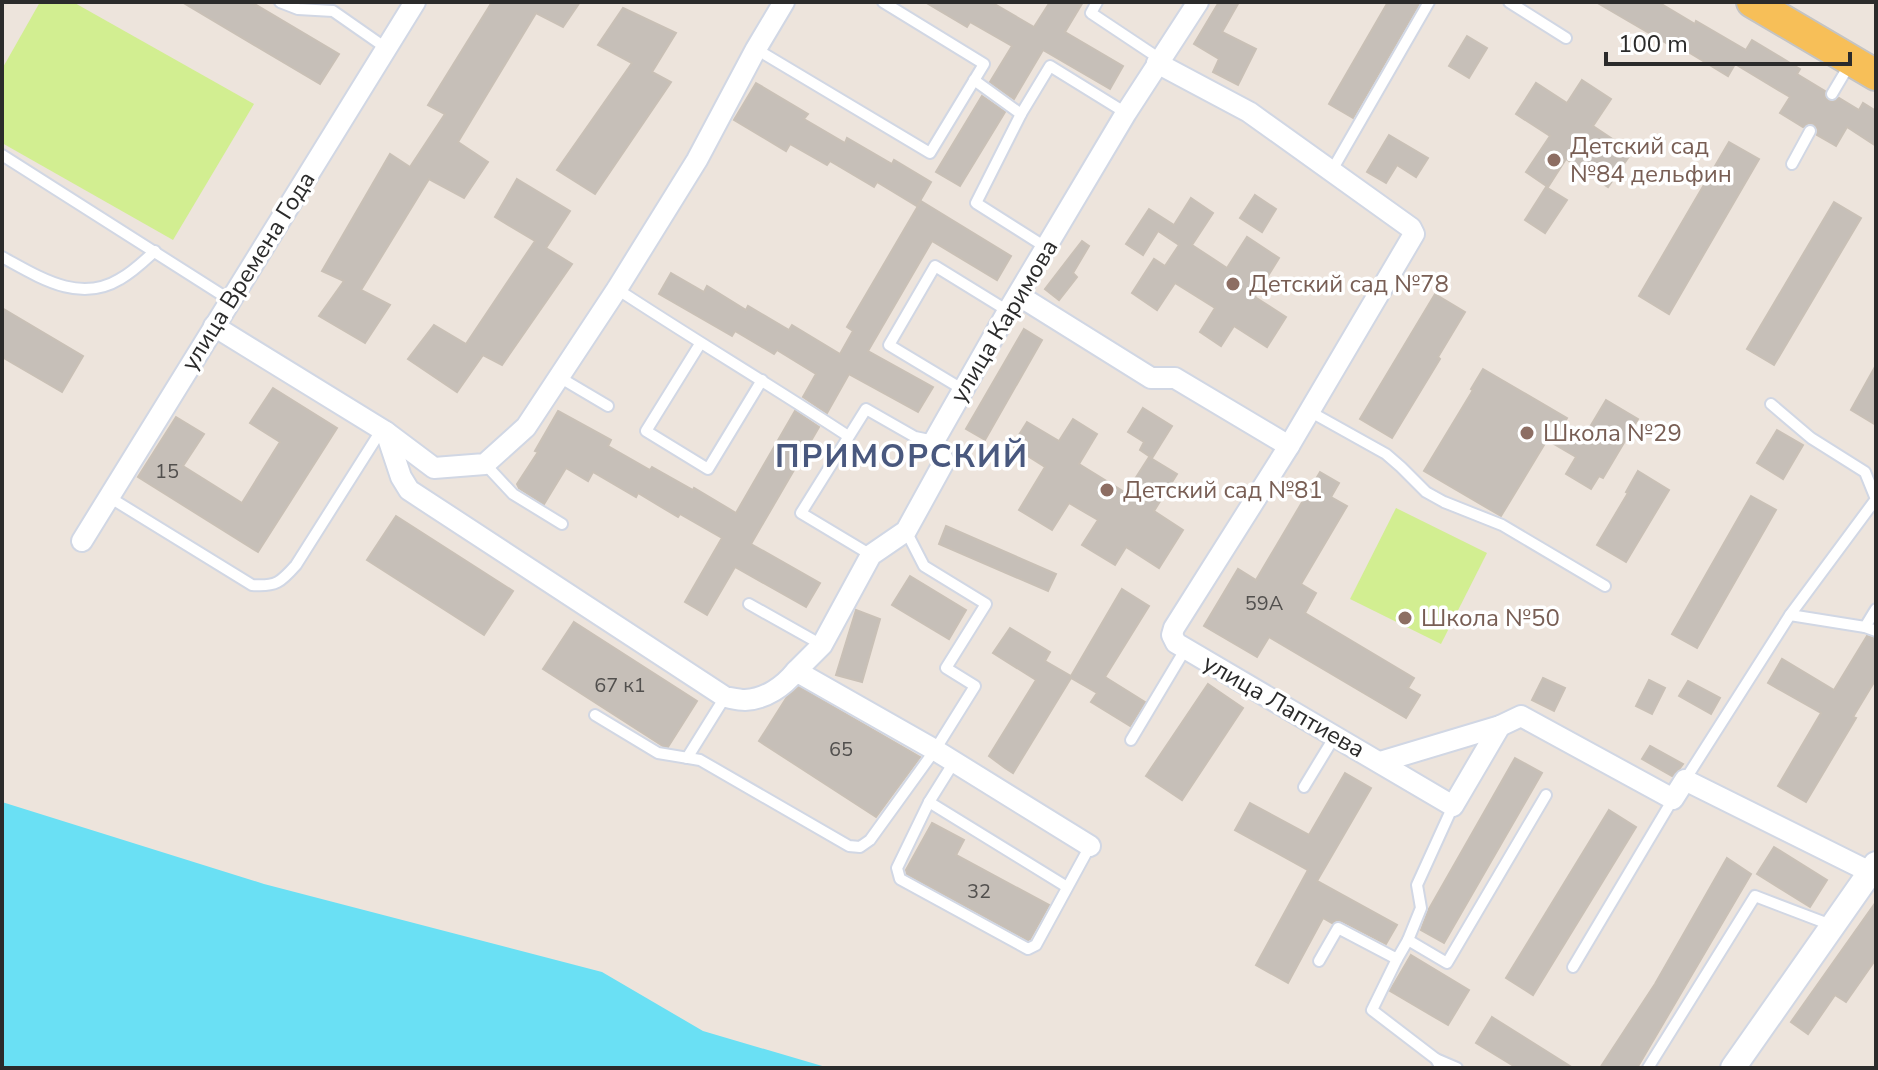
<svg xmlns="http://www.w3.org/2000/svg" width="1878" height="1070" font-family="'Nunito Sans',sans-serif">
	<rect width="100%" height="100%" fill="#ede4dc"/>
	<g fill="#d2ee91">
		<path d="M40 2H73L254 104 173 240 2 143V69Z"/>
		<path d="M1396 508 1487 553 1441 644 1350 599Z"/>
	</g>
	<path fill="#6ae0f4" d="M2 802 264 884 602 972 703 1031 829 1068H2Z"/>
	<g fill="#c6bfb8" stroke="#c9c0b6" stroke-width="2">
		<path d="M182 2H251L339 54 320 84Z"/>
		<path d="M492 2H580L563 27 536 13 458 142 488 162 464 198 429 179 361 290 390 305 365 343 319 316 344 281 322 271 390 154 410 167 445 114 428 105Z"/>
		<path d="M925 2H991L1034 27 1050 2H1083L1065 32 1123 66 1110 89 1043 50 1014 99 990 82 1012 46 970 22 967 27Z"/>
		<path d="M1219 2H1239L1222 32 1256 49 1238 85 1213 72 1219 59 1194 44Z"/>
		<path d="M1388 2H1420L1353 118 1329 104Z"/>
		<path d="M1596 2H1658L1695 24 1696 21 1746 50 1752 40 1800 69 1797 74 1825 91V97L1829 101H1835L1839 98 1859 110 1863 103 1876 111V146L1847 127 1836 146 1817 135 1818 130 1814 124 1809 123 1803 127 1780 113 1790 97 1735 64 1728 76 1680 47 1678 50Z"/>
		<path d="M623 8 676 33 652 72 671 82 595 194 557 170 632 63 598 45Z"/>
		<path d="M1467 36 1487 48 1469 78 1449 66Z"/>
		<path d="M1582 80 1611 99 1593 126 1632 152 1608 187 1566 159 1548 187 1526 172 1550 136 1516 114 1536 83 1567 103Z"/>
		<path d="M756 83 808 114 804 119 845 143 847 138 892 164 894 160 931 182 917 206 877 182 874 187 830 161 827 165 790 144 786 151 734 120Z"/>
		<path d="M982 96 1005 112 960 186 936 172Z"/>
		<path d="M1389 135 1428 158 1416 177 1397 165 1386 183 1367 172Z"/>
		<path d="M1729 142 1759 159 1669 314 1639 296Z"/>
		<path d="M517 179 570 211 546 248 572 264 502 365 483 355 457 392 408 359 434 325 466 344 535 241 495 217Z"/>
		<path d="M1546 187 1567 200 1545 233 1525 220Z"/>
		<path d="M1255 195 1276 209 1262 232 1240 218Z"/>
		<path d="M1191 198 1213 213 1192 245 1227 268 1247 237 1279 258 1255 297 1286 317 1267 347 1234 326 1221 346 1200 332 1215 308 1175 283 1157 310 1132 293 1154 259 1165 266 1179 245 1158 231 1143 255 1126 244 1149 209 1174 225Z"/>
		<path d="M921 201 1011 256 997 280 932 241 868 351 933 387 918 412 849 374 827 413 803 397 816 374 777 350 774 354 735 331 732 336 659 294 671 273 704 292 707 286 746 310 748 306 789 330 792 325 840 354 853 331 847 327Z"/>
		<path d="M1834 202 1861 218 1774 365 1747 349Z"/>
		<path d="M1082 241 1089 246 1073 273 1077 277 1059 300 1045 289Z"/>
		<path d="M1435 294 1465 312 1438 357 1440 359 1392 438 1360 419Z"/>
		<path d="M2 308 83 356 62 392 2 357Z"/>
		<path d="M1024 329 1042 340 985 440 966 429Z"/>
		<path d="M1876 365V425L1851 410Z"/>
		<path d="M1483 369 1567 418 1560 430 1581 442 1606 400 1638 419 1603 478 1599 476 1591 489 1566 474 1576 457 1547 440 1501 516 1424 471 1473 390 1471 389Z"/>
		<path d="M273 388 337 428 258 552 138 477 176 417 204 434 183 466 242 503 280 442 250 423Z"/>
		<path d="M1143 408 1172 426 1152 458 1140 450 1144 442 1128 432Z"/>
		<path d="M558 411 611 440 608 446 650 470 652 467 693 490 694 488 736 513 795 411 819 427 751 544 820 583 806 607 735 567 707 615 685 602 722 538 680 514 678 517 638 493 636 497 593 472 588 481 566 468 544 504 519 488 517 484 538 452 535 451Z"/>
		<path d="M1073 419 1097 434 1079 464 1126 493 1149 457 1177 474 1154 511 1183 530 1159 568 1126 547 1115 565 1082 545 1098 520 1069 503 1052 530 1019 510 1045 467 1012 446 1027 422 1059 441Z"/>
		<path d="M1777 430 1803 445 1783 479 1757 463Z"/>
		<path d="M1638 471 1669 490 1626 562 1597 545 1628 493 1626 492Z"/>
		<path d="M1320 472 1339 483 1331 497 1347 506 1301 584 1316 593 1305 613 1414 678 1408 688 1420 695 1406 718 1269 637 1257 657 1204 626 1238 569 1256 580Z"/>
		<path d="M1751 496 1776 510 1697 648 1672 634Z"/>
		<path d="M396 516 513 591 484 635 367 560Z"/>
		<path d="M946 526 1056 574 1048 591 939 544Z"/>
		<path d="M910 576 966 610 949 639 892 605Z"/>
		<path d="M1122 589 1149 606 1105 677 1145 702 1130 726 1091 702 1097 693 1071 678 1013 773 1005 768 989 756 1036 680 993 653 1010 628 1050 652 1045 661 1071 676Z"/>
		<path d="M856 610 880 619 862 682 836 675Z"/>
		<path d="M574 622 697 701 668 747 663 746 543 669Z"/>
		<path d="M1867 636 1876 639V679L1853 717 1856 718 1806 802 1778 786 1821 713 1768 683 1782 659 1834 690Z"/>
		<path d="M1543 678 1565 688 1554 711 1532 700Z"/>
		<path d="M1649 680 1665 688 1652 714 1636 706Z"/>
		<path d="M1688 681 1720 698 1711 714 1679 696Z"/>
		<path d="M1208 684 1243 708 1182 800 1146 776Z"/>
		<path d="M799 687 920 757 876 817 759 741 787 697Z"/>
		<path d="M1650 746 1683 764 1680 768 1672 776 1642 759Z"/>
		<path d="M1515 758 1542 773 1444 943 1421 930 1429 909Z"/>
		<path d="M1345 773 1371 788 1317 881 1397 925 1386 944 1342 921 1337 920 1332 923 1323 918 1288 983 1256 965 1308 870 1235 830 1250 803 1309 835Z"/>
		<path d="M1609 810 1636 827 1533 995 1506 978Z"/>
		<path d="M932 823 964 840 956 855 1049 905 1030 939 1028 940 907 874 906 870Z"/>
		<path d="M1774 847 1827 880 1810 907 1757 874Z"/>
		<path d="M1727 858 1751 874 1637 1068H1600L1655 984Z"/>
		<path d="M1876 902V959L1846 1002 1835 995 1808 1034 1791 1022Z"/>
		<path d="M1411 955 1469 990 1448 1025 1390 991Z"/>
		<path d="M1492 1017 1573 1068H1517L1476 1043Z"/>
	</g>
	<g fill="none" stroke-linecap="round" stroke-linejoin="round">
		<defs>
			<g id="service">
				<path d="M280 2 298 9 333 11 386 48"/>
				<path d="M1097 2 1091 13 1160 59"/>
				<path d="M1509 2 1566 38"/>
				<path d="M756 49 930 153 984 64 883 2"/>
				<path d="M974 80 1021 114"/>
				<path d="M1832 94 1851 62"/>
				<path d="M2 155 230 300"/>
				<path d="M1792 164 1810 131"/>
				<path d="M1331 172 1429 2"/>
				<path d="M1047 248 976 203 1021 114 1050 66 1126 113"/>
				<path d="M2 257C39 277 79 304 120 279 133 272 144 261 155 251"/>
				<path d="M617 289C693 339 772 386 848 436"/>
				<path d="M700 344 646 431 708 469 762 380"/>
				<path d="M559 377 608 406"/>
				<path d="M962 389 889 345 935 266 1008 311"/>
				<path d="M1309 411 1386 454 1401 467 1426 492 1444 502 1502 525 1605 586"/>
				<path d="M485 464 513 494 562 524"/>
				<path d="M109 497 252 585C276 587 281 582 296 565L382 429"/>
				<path d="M871 555 801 513 866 409 915 437 934 441"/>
				<path d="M749 604 822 645"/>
				<path d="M1790 615 1865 627 1876 631"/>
				<path d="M1865 627 1876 609"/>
				<path d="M595 715 658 753 700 760 849 846 860 847 870 840 935 750 975 686 946 668 986 604 924 566 906 531"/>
				<path d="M1131 740 1186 648"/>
				<path d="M687 758 725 697"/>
				<path d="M954 762 929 802 1067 887"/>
				<path d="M1685 780 1790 615 1876 499 1865 472 1811 438 1771 404"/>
				<path d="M1304 787 1335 736"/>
				<path d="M929 802 897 868 900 879 1028 949 1036 945 1090 846"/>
				<path d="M1453 806 1417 885 1421 908 1408 940 1447 963 1546 795"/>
				<path d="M1397 959 1372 1010 1436 1059 1441 1068"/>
				<path d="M1319 961 1338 928 1397 959 1408 940"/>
				<path d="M1573 967 1673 799"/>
				<path d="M1436 1059 1457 1068"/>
				<path d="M1648 1068 1755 896 1831 925"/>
			</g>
			<g id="minor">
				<path d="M1157 63 1249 112 1411 228 1414 234 1289 446 1174 628 1172 635 1176 643 1453 806 1500 726"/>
				<path d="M1018 295 1151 378H1175L1289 446"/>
				<path d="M214 326 386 432 401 477 409 490 725 697C731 698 739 700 745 700 766 699 784 686 796 671L935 750 1090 846"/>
				<path d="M386 432 434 468 485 464 526 427 617 289 697 160 756 49 784 2"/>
				<path d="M82 541 415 2"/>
				<path d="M796 671 822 645 871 555 906 531 944 462 934 441 1008 311 1126 113 1198 2"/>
				<path d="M1380 762 1500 726 1521 716 1673 799 1685 780 1870 872"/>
			</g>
			<path id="tertiary" d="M1733 1068 1876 864"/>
			<path id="primary" d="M1752 2 1876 75"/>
		</defs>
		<use href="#service" stroke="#d1d7e4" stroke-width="14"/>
		<use href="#minor" stroke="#d1d7e4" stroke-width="24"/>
		<use href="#tertiary" stroke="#d1d7e4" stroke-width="28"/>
		<use href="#primary" stroke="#c4c4c4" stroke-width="34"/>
		<use href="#service" stroke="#fff" stroke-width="10"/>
		<use href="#minor" stroke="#fff" stroke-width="20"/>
		<use href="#tertiary" stroke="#fff" stroke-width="24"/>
		<use href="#primary" stroke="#f7bf58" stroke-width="30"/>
	</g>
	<g fill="#8d6e63" stroke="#fff" stroke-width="3">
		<circle cx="1554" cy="160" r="8"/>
		<circle cx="1233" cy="284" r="8"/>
		<circle cx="1527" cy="433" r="8"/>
		<circle cx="1107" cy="490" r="8"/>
		<circle cx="1405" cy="618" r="8"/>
	</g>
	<g text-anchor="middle" stroke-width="7" stroke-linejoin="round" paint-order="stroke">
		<g font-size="20" fill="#52504e">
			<text x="167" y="478">15</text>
			<text x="1264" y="610">59А</text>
			<text x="620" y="692">67 к1</text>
			<text x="841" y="756">65</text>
			<text x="979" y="898">32</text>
		</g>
		<g font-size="24" fill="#785e54" stroke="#fff" text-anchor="start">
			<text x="1570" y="154">Детский сад<tspan x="1570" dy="28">№84 дельфин</tspan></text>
			<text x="1249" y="292">Детский сад №78</text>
			<text x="1543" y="441">Школа №29</text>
			<text x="1123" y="498">Детский сад №81</text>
			<text x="1421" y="626">Школа №50</text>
		</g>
		<g font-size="24" fill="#2b2b2b" stroke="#fff">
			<text transform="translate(248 271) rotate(-58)" y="8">улица Времена Года</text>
			<text transform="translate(1004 321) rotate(-59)" y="8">улица Каримова</text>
			<text transform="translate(1284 706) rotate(30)" y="8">улица Лаптиева</text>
		</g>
		<g font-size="32" font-weight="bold" letter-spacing="2" fill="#49587e" stroke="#fff">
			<text x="902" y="467">ПРИМОРСКИЙ</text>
		</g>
	</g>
	<rect width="1878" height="1070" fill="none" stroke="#2b2b2b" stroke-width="8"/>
	<path d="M1606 52v12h244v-12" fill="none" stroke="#2b2b2b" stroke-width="4"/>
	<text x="1618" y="52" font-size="24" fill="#2b2b2b" stroke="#ffffff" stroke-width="6" paint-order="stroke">100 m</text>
</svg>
